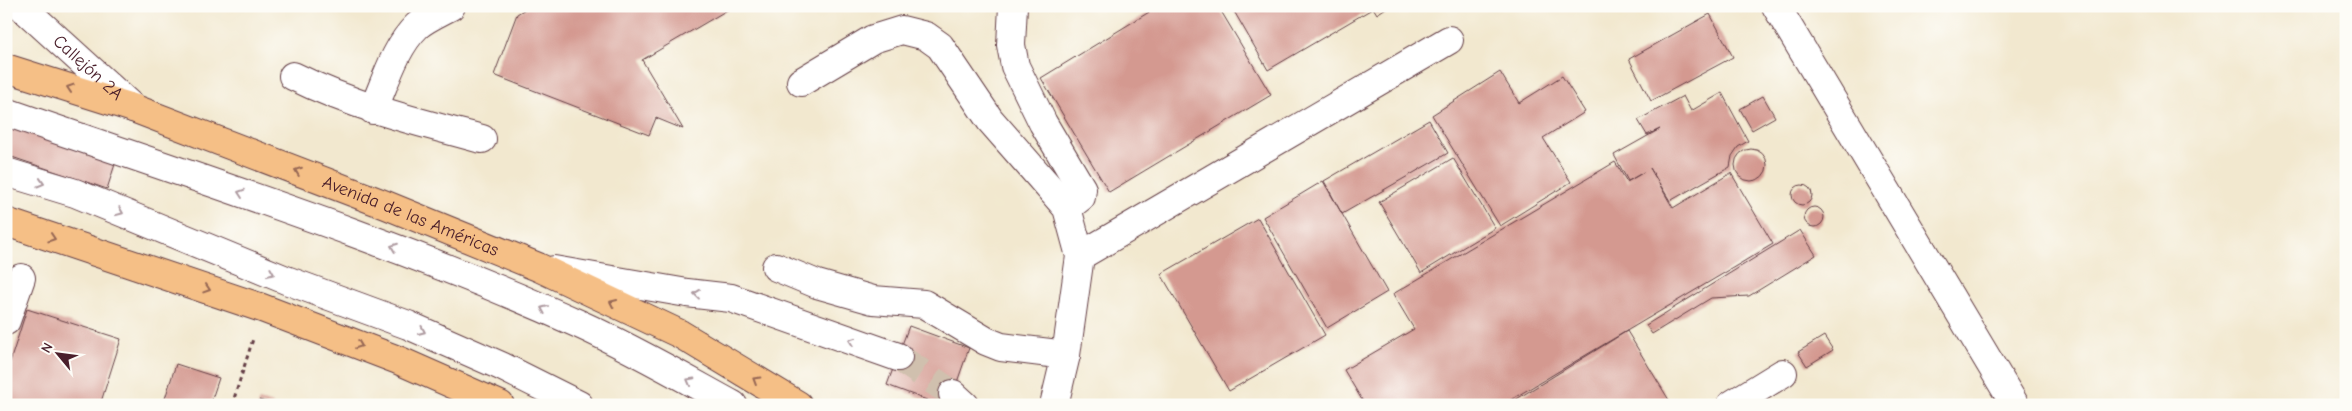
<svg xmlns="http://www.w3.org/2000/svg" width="2352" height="411" font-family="'Comic Neue',sans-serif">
	<rect width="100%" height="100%" fill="#fdfcf7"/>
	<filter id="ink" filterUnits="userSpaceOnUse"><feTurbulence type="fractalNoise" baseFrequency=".02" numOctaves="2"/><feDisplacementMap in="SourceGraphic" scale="10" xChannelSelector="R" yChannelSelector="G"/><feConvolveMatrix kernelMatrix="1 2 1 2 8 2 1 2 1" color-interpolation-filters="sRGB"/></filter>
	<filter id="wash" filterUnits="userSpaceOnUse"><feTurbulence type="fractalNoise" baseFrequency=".0096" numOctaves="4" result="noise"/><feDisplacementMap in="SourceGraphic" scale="20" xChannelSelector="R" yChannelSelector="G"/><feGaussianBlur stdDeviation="1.12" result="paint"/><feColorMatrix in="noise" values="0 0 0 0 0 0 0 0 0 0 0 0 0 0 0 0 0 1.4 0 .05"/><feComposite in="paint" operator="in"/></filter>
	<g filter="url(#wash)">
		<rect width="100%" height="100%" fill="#f2e8cf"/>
		<g id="blocks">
			<g fill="#d49990">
				<path d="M530 6H734L642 60 683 129 656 118 649 135 494 75 517 14Z"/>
				<path d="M1159 6H1218L1271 95 1109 192 1041 78Z"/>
				<path d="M1231 6H1370L1372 9 1268 70Z"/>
				<path d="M1372 6H1389L1377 14Z"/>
				<path d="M1710 14 1733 57 1651 101 1629 59Z"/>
				<path d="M1500 72 1519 103 1562 76 1585 112 1543 138 1571 182 1500 226 1432 115Z"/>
				<path d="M1722 93 1748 141 1738 147 1732 156 1730 167 1670 201 1650 168 1673 208 1731 173 1773 244 1502 405H1365L1344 370 1414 329 1393 294 1615 162 1627 182 1644 172 1628 181 1614 155 1660 129 1647 135 1638 120 1683 96 1691 111Z"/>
				<path d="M1763 96 1775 117 1752 130 1740 109Z"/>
				<path d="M6 120 117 158 107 189 6 155Z"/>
				<path d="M1429 120 1448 153 1342 214 1324 181Z"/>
				<circle cx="1751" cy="165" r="16"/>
				<path d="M1453 158 1495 228 1421 273 1379 202Z"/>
				<path d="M1323 181 1387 292 1327 328 1263 217Z"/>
				<circle cx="1802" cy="195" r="10"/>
				<circle cx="1814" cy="217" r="10"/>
				<path d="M1258 218 1325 335 1229 391 1161 274Z"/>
				<path d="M1800 230 1816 255 1749 296 1711 298 1652 334 1646 325Z"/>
				<path d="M27 309 121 339 100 405H6V374Z"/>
				<path d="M909 326 969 348 949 405H940L887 385Z"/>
				<path d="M1627 331 1672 405H1507Z"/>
				<path d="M1824 336 1833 350 1807 366 1798 352Z"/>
				<path d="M176 364 219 378 210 405H163Z"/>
				<path d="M259 400 273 404V405H257Z"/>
			</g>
		</g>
	</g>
	<g filter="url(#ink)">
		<use href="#blocks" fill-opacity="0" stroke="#633d44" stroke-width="1"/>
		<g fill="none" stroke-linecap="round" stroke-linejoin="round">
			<path stroke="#d0c0ae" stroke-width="28" stroke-dasharray="28 14" stroke-linecap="butt" d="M898 357 953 394"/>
			<defs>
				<g id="minor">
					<path id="s1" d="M21 6 133 108"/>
					<path d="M1013 6 1011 45 1015 66 1043 123 1082 189 1081 197 1067 208"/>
					<path d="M1776 6 2015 405"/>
					<path d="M293 76C353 106 417 122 482 139"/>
					<path d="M801 82 873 39 902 30 926 36 940 46 990 120 1067 208 1080 256 1066 355 1054 405"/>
					<path d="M373 110C385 83 395 47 417 26 426 18 440 12 451 6"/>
					<path d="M6 112C199 179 393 240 579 324 632 348 682 377 733 405"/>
					<path d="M6 172 75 193 286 280 408 325 501 366 579 405"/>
					<path d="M1080 256 1449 40"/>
					<path d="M776 267 817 284 873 300 924 304 986 341 1001 347 1066 355"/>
					<path d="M554 270 687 293 731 298 898 357"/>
					<path d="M6 321 21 278"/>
					<path d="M953 394 965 405"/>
					<path d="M1731 405 1783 373"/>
				</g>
				<g id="major">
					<path id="s2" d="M6 68 133 108 386 205 538 267 680 334 798 405"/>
					<path d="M6 222 262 308 398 360 500 405"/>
				</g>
			</defs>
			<use href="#minor" stroke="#633d44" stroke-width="30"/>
			<use href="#major" stroke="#633d44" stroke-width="30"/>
			<path stroke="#633d44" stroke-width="3" stroke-dasharray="4 4" stroke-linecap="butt" d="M232 405 253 339"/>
			<use href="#minor" stroke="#fff" stroke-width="28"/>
			<use href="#major" stroke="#f5bf86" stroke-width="28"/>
		</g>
		<defs><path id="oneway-chevron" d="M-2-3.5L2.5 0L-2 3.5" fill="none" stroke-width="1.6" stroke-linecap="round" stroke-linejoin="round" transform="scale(1.25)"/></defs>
		<g stroke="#976754">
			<use href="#oneway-chevron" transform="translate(70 88) rotate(-162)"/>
			<use href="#oneway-chevron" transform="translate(298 171) rotate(-159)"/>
			<use href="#oneway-chevron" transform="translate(52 238) rotate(18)"/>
			<use href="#oneway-chevron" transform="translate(207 289) rotate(18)"/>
			<use href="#oneway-chevron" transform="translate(613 303) rotate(-155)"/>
			<use href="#oneway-chevron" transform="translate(359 345) rotate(21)"/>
			<use href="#oneway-chevron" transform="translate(756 380) rotate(-149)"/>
		</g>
		<g stroke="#ae9aa0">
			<use href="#oneway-chevron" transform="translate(41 183) rotate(17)"/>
			<use href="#oneway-chevron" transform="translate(241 193) rotate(-161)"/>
			<use href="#oneway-chevron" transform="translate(120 212) rotate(22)"/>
			<use href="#oneway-chevron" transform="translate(394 247) rotate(-159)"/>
			<use href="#oneway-chevron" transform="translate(271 273) rotate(22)"/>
			<use href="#oneway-chevron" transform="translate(697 294) rotate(-173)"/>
			<use href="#oneway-chevron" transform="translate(544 309) rotate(-157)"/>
			<use href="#oneway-chevron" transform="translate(422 331) rotate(24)"/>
			<use href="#oneway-chevron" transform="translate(852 341) rotate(-161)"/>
			<use href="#oneway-chevron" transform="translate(690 381) rotate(-151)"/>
		</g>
	</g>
	<g text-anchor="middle" stroke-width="4" stroke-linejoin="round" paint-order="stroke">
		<g font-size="18" fill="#4a1f2b" stroke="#fdfcf7">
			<text dy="6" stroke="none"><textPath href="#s1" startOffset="91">Callejón 2A</textPath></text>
			<text dy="6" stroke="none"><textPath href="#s2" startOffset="431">Avenida de las Américas</textPath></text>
		</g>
	</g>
	<rect width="2352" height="411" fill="none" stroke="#fdfcf7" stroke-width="25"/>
	<g transform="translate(58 354) rotate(299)" stroke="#fdfcf7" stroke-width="4" paint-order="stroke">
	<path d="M0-4L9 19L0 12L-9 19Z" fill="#4a1f2b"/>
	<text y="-8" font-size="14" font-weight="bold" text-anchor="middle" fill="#4a1f2b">N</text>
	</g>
</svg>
